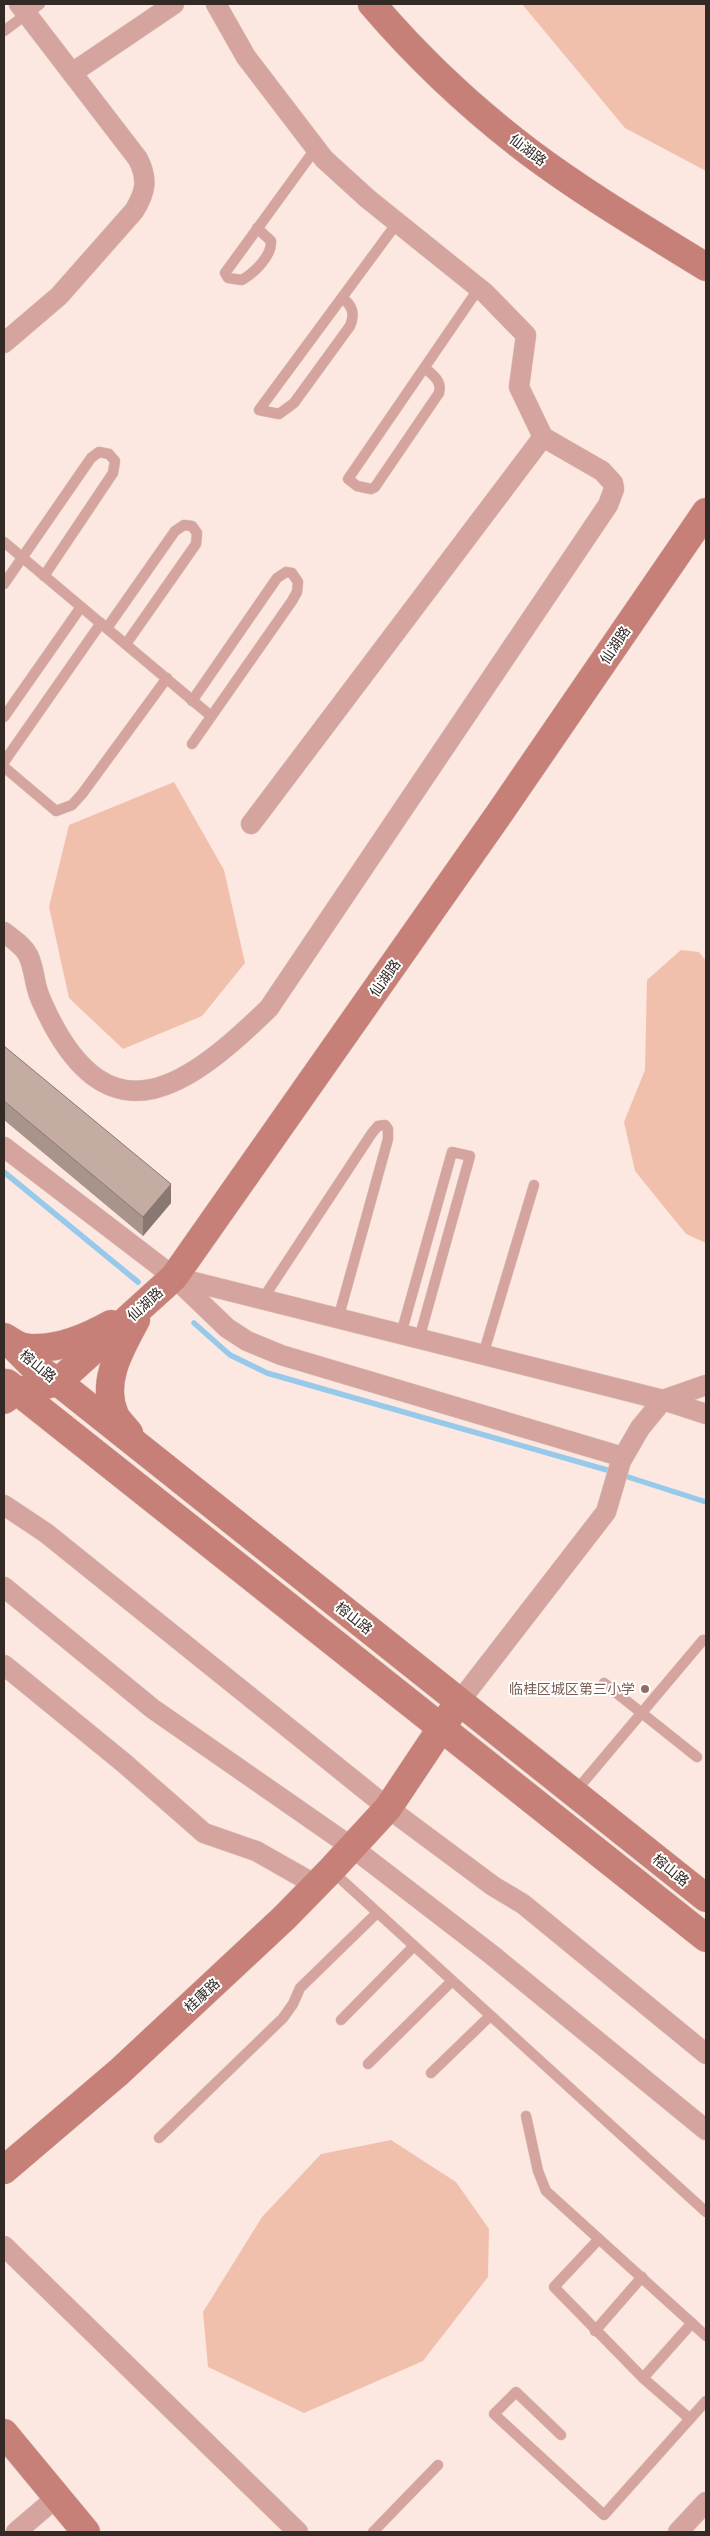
<svg xmlns="http://www.w3.org/2000/svg" width="710" height="2536" font-family="Manrope,'Noto Sans SC',sans-serif">
	<rect width="100%" height="100%" fill="#fce8e0"/>
	<g fill="#f1c0ad">
		<path d="M522 4H706V171L625 128Z"/>
		<path d="M174 782 224 870 245 963 202 1016 123 1049 69 998 49 907 69 825Z"/>
		<path d="M681 950 699 952 706 961V1243L686 1234 635 1171 624 1122 645 1070 647 980Z"/>
		<path d="M391 2140 456 2182 489 2229 488 2277 423 2361 304 2413 208 2367 203 2312 262 2217 321 2154Z"/>
	</g>
	<g fill="none" stroke-linecap="round" stroke-linejoin="round">
		<g stroke="#97c9eb" stroke-width="5.5">
			<path d="M4 1172 138 1282"/>
			<path d="M194 1323 230 1355 267 1373 607 1470"/>
			<path d="M625 1476 706 1502"/>
		</g>
		<defs>
			<g id="lane">
				<path d="M4 31 40 4"/>
				<path d="M257 228 271 241C272 256 254 273 242 280L228 278 225 273 316 148"/>
				<path d="M342 298C353 305 355 315 350 326L294 403 279 414 259 410 397 223"/>
				<path d="M425 368C434 376 442 381 439 393L375 487 371 489 357 486 348 479 479 288"/>
				<path d="M4 542 211 716"/>
				<path d="M4 584 91 458 99 452 109 454 115 461 113 473 44 576"/>
				<path d="M107 628 175 531 184 525 192 526 197 533 196 544 126 644"/>
				<path d="M4 717 81 607"/>
				<path d="M192 744 292 601 297 592 298 582 292 573 286 572 277 578 192 701"/>
				<path d="M4 762 101 623"/>
				<path d="M4 767 56 811 72 805 82 794 167 678"/>
				<path d="M262 1300 372 1133 378 1126 385 1125 388 1129V1139L338 1319"/>
				<path d="M401 1334 452 1152 470 1156 419 1339"/>
				<path d="M483 1355 534 1185"/>
				<path d="M604 1683 697 1757"/>
				<path d="M575 1792 703 1640"/>
				<path d="M332 1871 706 2212"/>
				<path d="M341 2020 414 1946"/>
				<path d="M368 2064 452 1981"/>
				<path d="M431 2073 490 2016"/>
				<path d="M526 2116 538 2171 546 2191 706 2336"/>
				<path d="M159 2138 283 2018 293 2004 300 1988 377 1913"/>
				<path d="M599 2239 554 2287 643 2378 690 2419"/>
				<path d="M595 2331 642 2277"/>
				<path d="M643 2378 692 2323"/>
				<path d="M561 2435 516 2392 494 2414 604 2515 706 2401"/>
				<path d="M373 2532 438 2465"/>
			</g>
			<g id="street">
				<path d="M216 4 246 57 324 159 368 199 485 293 526 335 519 387 543 437"/>
				<path d="M72 73 174 4"/>
				<path d="M4 343 59 296 134 211C146 192 148 179 138 159L19 4"/>
				<path d="M4 932C12 939 23 945 28 955 34 967 34 980 38 992 40 999 44 1006 47 1013 111 1146 191 1084 269 1008L608 505 614 489 613 483 602 471 543 437 251 824"/>
				<path d="M4 1147 174 1277 227 1328 247 1341 281 1355 623 1457"/>
				<path d="M174 1277 663 1400 706 1414"/>
				<path d="M4 1505 46 1533 388 1808 493 1886 523 1904 706 2054"/>
				<path d="M4 1587 153 1709 353 1848 492 1955 706 2130"/>
				<path d="M4 1665 124 1763 204 1833 256 1851 316 1885"/>
				<path d="M459 1702 606 1512 621 1461 640 1428 663 1400 706 1385"/>
				<path d="M4 2246 298 2532"/>
				<path d="M16 2532 57 2497"/>
				<path d="M678 2532 706 2502"/>
			</g>
			<g id="secondary">
				<path d="M372 4C419 59 471 108 529 152 585 194 646 230 706 267"/>
				<path d="M4 1337 32 1365 58 1382 706 1898"/>
				<path d="M6 1338C11 1341 18 1346 24 1347 53 1352 86 1338 111 1324"/>
				<path d="M7 1383 706 1938"/>
				<path d="M4 1400 15 1392 58 1382 174 1277 499 814 706 512"/>
				<path d="M129 1433C125 1428 118 1421 115 1415 100 1382 121 1348 136 1320"/>
				<path d="M4 2170 119 2072 284 1918 331 1870 388 1808 452 1712"/>
				<path d="M4 2433 86 2532"/>
			</g>
		</defs>
		<use href="#lane" stroke="#d8c6be" stroke-width="11"/>
		<use href="#street" stroke="#d8c6be" stroke-width="21"/>
		<use href="#secondary" stroke="#d8c6be" stroke-width="29"/>
		<use href="#lane" stroke="#d5a49e" stroke-width="10"/>
		<use href="#street" stroke="#d5a49e" stroke-width="20"/>
		<use href="#secondary" stroke="#c68077" stroke-width="28"/>
	</g>
	<path fill="#a9948b" d="M4 1046 171 1203 143 1236 4 1120Z"/>
	<path fill="#897871" d="M171 1184V1203L143 1236V1217Z"/>
	<path fill="#c4aca2" stroke="#897871" d="M4 1046 171 1184 143 1217 4 1101Z"/>
	<circle fill="#8d6e63" stroke="#fff" stroke-width="2" cx="645" cy="1689" r="5"/>
	<g text-anchor="middle" stroke-width="4" stroke-linejoin="round" paint-order="stroke">
		<g font-size="14" fill="#332925" stroke="#fff">
			<text transform="translate(528 150) rotate(37)" y="5">仙湖路</text>
			<text transform="translate(615 645) rotate(-56)" y="5">仙湖路</text>
			<text transform="translate(385 978) rotate(-55)" y="5">仙湖路</text>
			<text transform="translate(145 1304) rotate(-42)" y="5">仙湖路</text>
			<text transform="translate(38 1366) rotate(39)" y="5">榕山路</text>
			<text transform="translate(354 1618) rotate(38)" y="5">榕山路</text>
			<text transform="translate(671 1870) rotate(39)" y="5">榕山路</text>
			<text transform="translate(202 1995) rotate(-43)" y="5">桂康路</text>
		</g>
		<g font-size="14" fill="#785e54" stroke="#fff" text-anchor="end">
			<text x="635" y="1694">临桂区城区第三小学</text>
		</g>
	</g>
	<rect width="710" height="2536" fill="none" stroke="#332925" stroke-width="10"/>
</svg>
